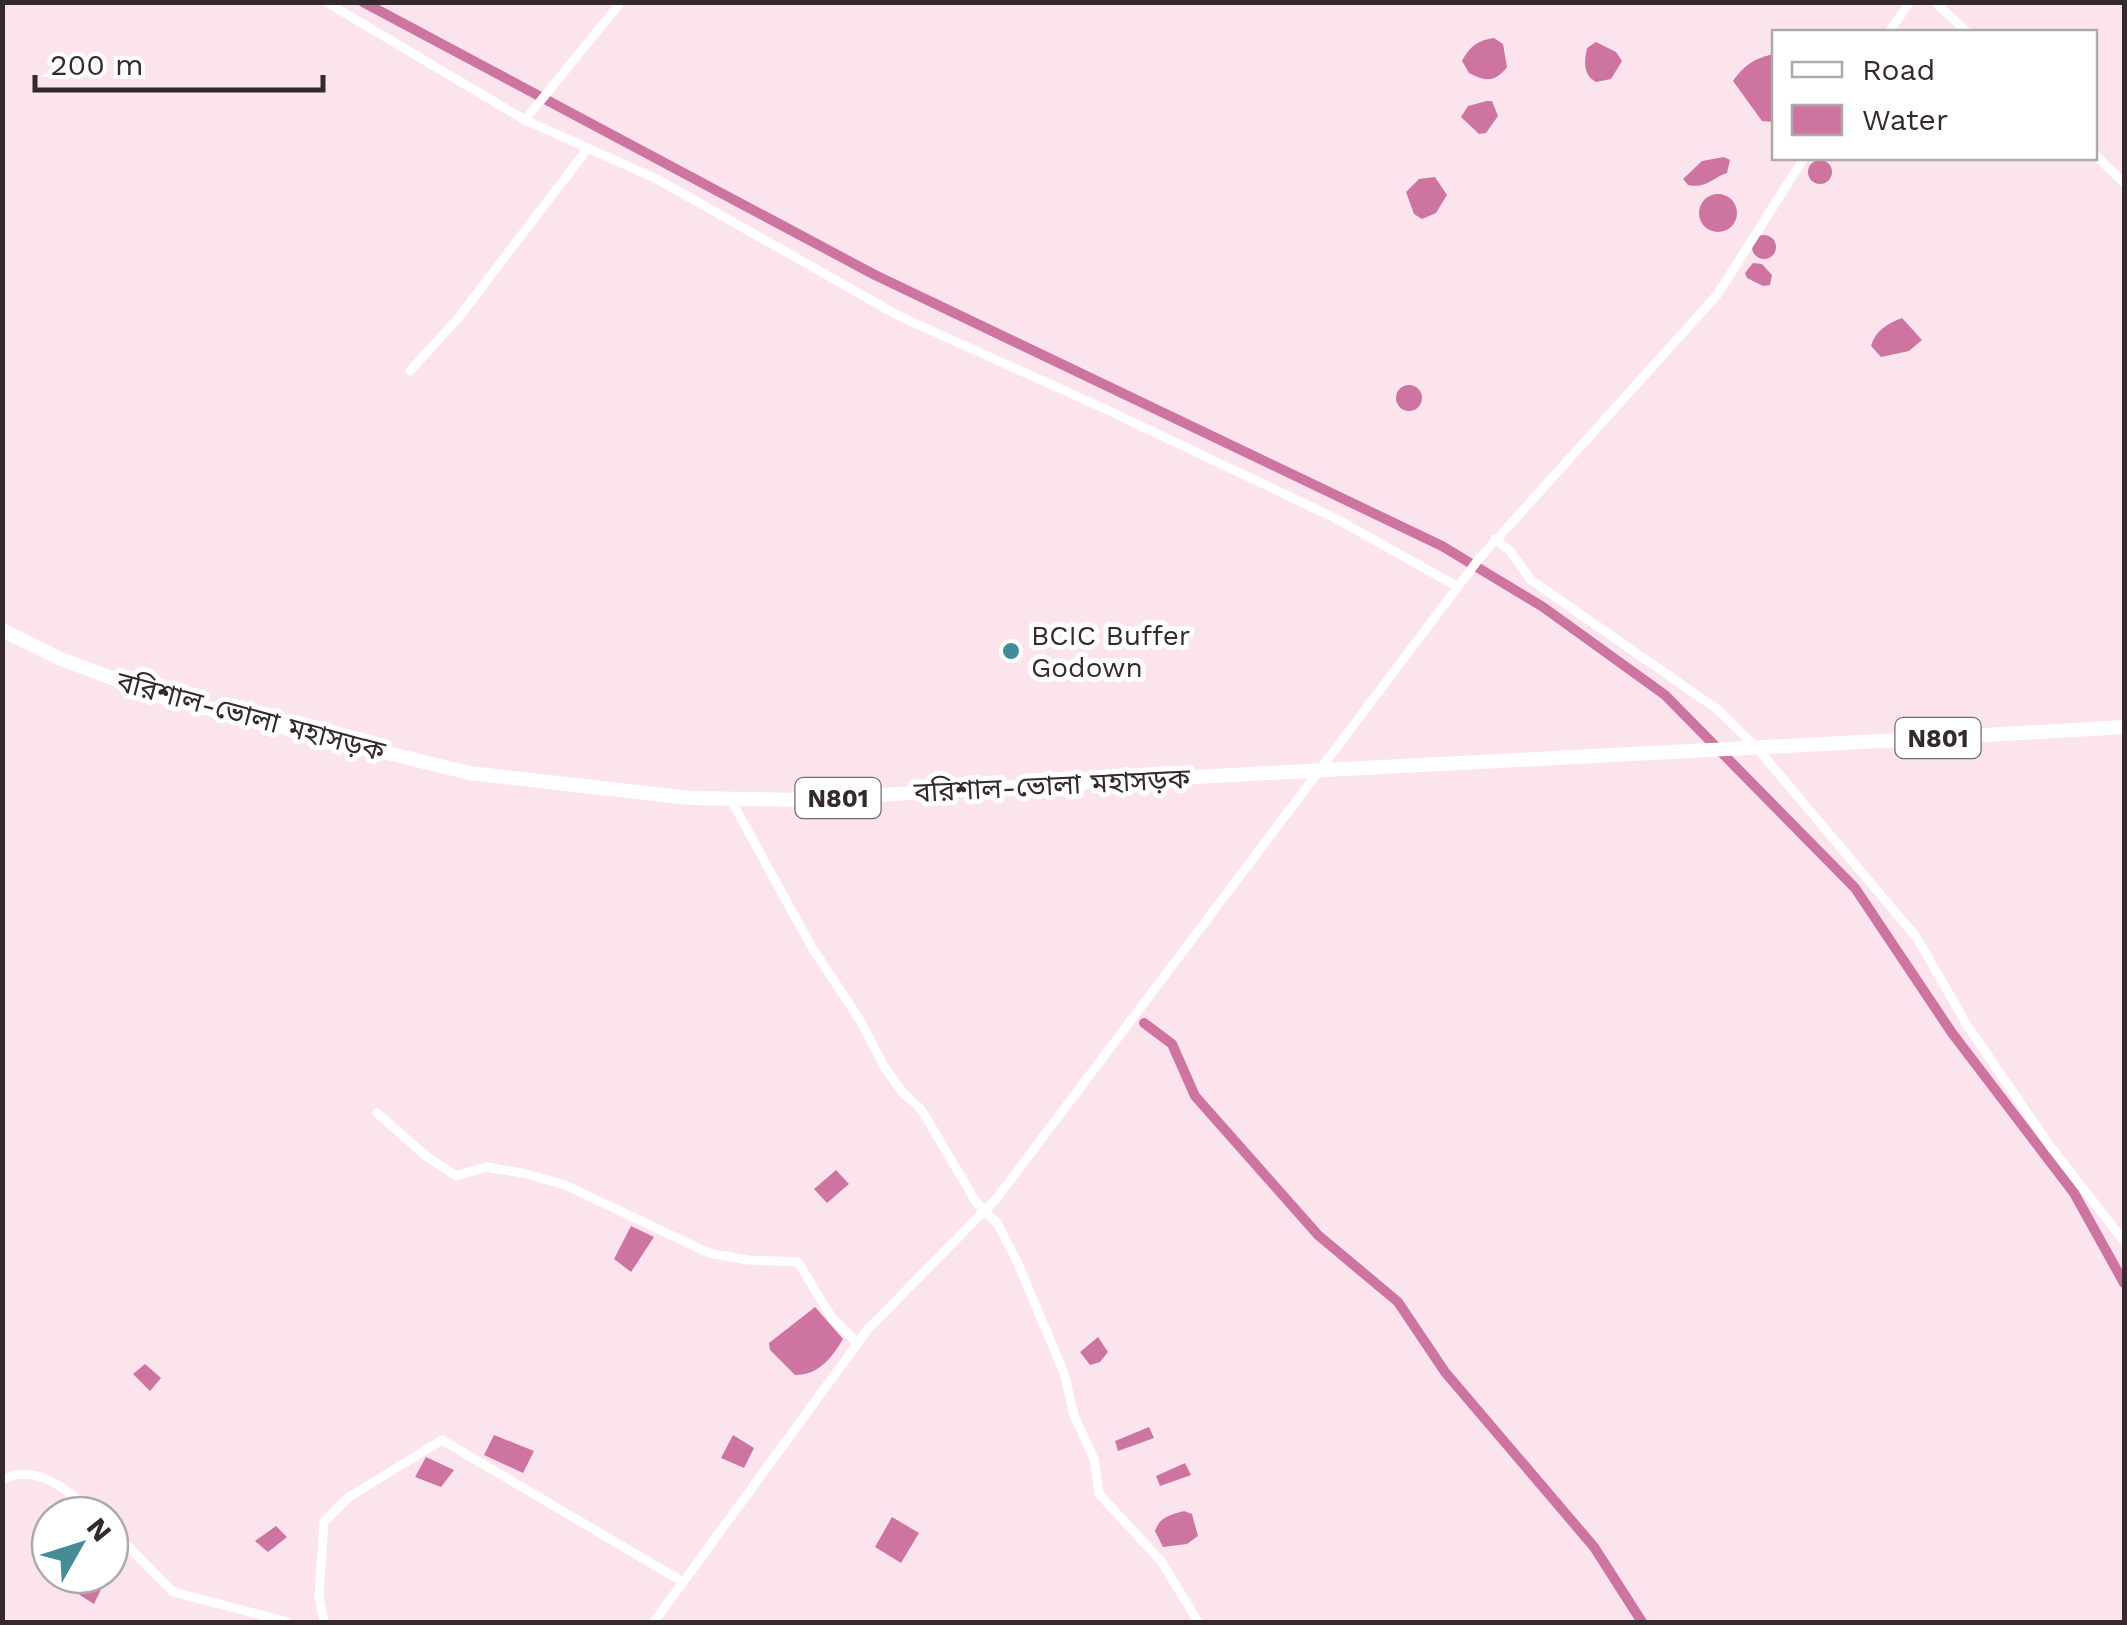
<svg xmlns="http://www.w3.org/2000/svg" width="2127" height="1625" font-family="'Work Sans','Noto Sans Bengali',sans-serif">
	<rect width="100%" height="100%" fill="#fce4ee"/>
	<g fill="#cd75a0">
		<path d="M1494 38 1503 44 1507 67C1496 82 1485 82 1469 73L1462 61C1469 47 1478 40 1494 38Z"/>
		<path d="M1596 42 1616 52 1622 61 1611 79 1596 82C1583 75 1584 61 1587 48Z"/>
		<path d="M1774 54V122L1762 121 1733 81C1744 65 1755 58 1774 54Z"/>
		<path d="M1487 101H1492L1498 116 1486 133 1479 134 1461 117 1468 106Z"/>
		<path d="M1724 157 1730 160 1727 173C1712 178 1706 189 1688 185L1683 179 1702 161Z"/>
		<circle cx="1820" cy="172" r="12"/>
		<path d="M1435 177 1447 195 1436 213 1422 219 1414 214 1406 192 1419 179Z"/>
		<circle cx="1718" cy="213" r="19"/>
		<circle cx="1764" cy="247" r="12"/>
		<path d="M1753 263 1762 264 1772 275 1770 285 1763 286 1747 278 1745 273Z"/>
		<path d="M1902 318 1922 340 1909 351 1881 357 1871 346C1875 331 1888 323 1902 318Z"/>
		<circle cx="1409" cy="398" r="13"/>
		<path d="M836 1170 849 1184 827 1203 814 1189Z"/>
		<path d="M631 1226 654 1237 631 1272 614 1259Z"/>
		<path d="M815 1307 843 1339C831 1359 818 1375 795 1375L770 1350 769 1343Z"/>
		<path d="M1098 1337 1108 1352 1100 1362 1090 1365 1080 1352Z"/>
		<path d="M145 1364 161 1378 150 1391 133 1374Z"/>
		<path d="M1149 1427 1154 1438 1118 1451 1115 1441Z"/>
		<path d="M494 1435 534 1451 523 1473 484 1455Z"/>
		<path d="M733 1435 754 1448 744 1468 721 1458Z"/>
		<path d="M426 1457 454 1470 441 1487 415 1477Z"/>
		<path d="M1185 1463 1191 1475 1160 1486 1156 1476Z"/>
		<path d="M1184 1511 1192 1514 1198 1536 1187 1544 1163 1547 1155 1531C1160 1516 1171 1515 1184 1511Z"/>
		<path d="M892 1517 919 1533 901 1563 875 1547Z"/>
		<path d="M276 1526 287 1537 268 1552 255 1541Z"/>
		<path d="M84 1575H108L94 1604 72 1590Z"/>
	</g>
	<g fill="none" stroke-linecap="round" stroke-linejoin="round">
		<g stroke="#cd75a0" stroke-width="10">
			<path d="M363 2 875 275 1442 546 1543 607 1665 695 1855 888 1952 1033 2074 1193 2124 1283"/>
			<path d="M1144 1023 1172 1044 1195 1096 1318 1235 1398 1302 1445 1372 1594 1547 1642 1622"/>
		</g>
		<g stroke="#fff" stroke-width="9">
			<path d="M326 2 525 120 657 179 899 316 1103 408 1335 518 1458 587"/>
			<path d="M1935 2 1967 32"/>
			<path d="M1889 32 1910 2"/>
			<path d="M525 120 621 2"/>
			<path d="M2094 154 2124 183"/>
			<path d="M410 371 459 317 588 148"/>
			<path d="M1495 539 1510 551 1531 580 1717 709 1757 748 1917 938 1967 1025 2050 1146 2124 1241"/>
			<path d="M731 800 811 946 860 1020 885 1068 903 1093 921 1109 976 1202 997 1223 1017 1261 1064 1373 1074 1415 1094 1459 1099 1494 1161 1561 1198 1622"/>
			<path d="M377 1113 425 1155 456 1176 486 1167 523 1173 565 1185 709 1253 748 1260 798 1262 832 1318 857 1343"/>
			<path d="M2 1480C37 1461 71 1493 97 1515"/>
			<path d="M110 1528 173 1592 288 1622"/>
			<path d="M324 1622 319 1596 324 1522 349 1497 442 1440 683 1582"/>
			<path d="M654 1622 868 1329 997 1198 1478 560 1717 295 1804 158"/>
		</g>
		<path stroke="#fff" stroke-width="14" d="M2 630 61 659 168 699 469 773 690 798 803 800C1243 771 1684 754 2124 727"/>
	</g>
	<circle fill="#468c97" stroke="#fff" stroke-width="4" cx="1011" cy="651" r="10"/>
	<g text-anchor="middle" stroke-width="10" stroke-linejoin="round" paint-order="stroke">
		<g fill="#fff" stroke="#71696d" stroke-width="2.5">
			<rect x="1895.5" y="718" width="85" height="40" rx="8"/>
			<rect x="795.5" y="778" width="85" height="40" rx="8"/>
		</g>
		<g font-size="25" font-weight="bold" fill="#34292e">
			<text x="1938" y="747">N801</text>
			<text x="838" y="807">N801</text>
		</g>
		<g font-size="28" fill="#34292e" stroke="#fff" text-anchor="start">
			<text x="1031" y="645">BCIC Buffer<tspan x="1031" dy="32">Godown</tspan></text>
		</g>
		<g font-size="28" fill="#34292e" stroke="#fff">
			<text transform="translate(251 716) rotate(15)" y="10">বরিশাল-ভোলা মহাসড়ক</text>
			<text transform="translate(1052 785) rotate(-3)" y="10">বরিশাল-ভোলা মহাসড়ক</text>
		</g>
	</g>
	<rect width="2127" height="1625" fill="none" stroke="#34292e" stroke-width="10"/>
	<rect x="1772" y="30" width="325" height="130" fill="#ffffff" stroke="#aea9ab" stroke-width="2.5"/>
	<rect x="1792" y="62" width="50" height="15" fill="#ffffff" stroke="#aea9ab" stroke-width="2.5"/>
	<text x="1862" y="80" font-size="30" fill="#34292e">Road</text>
	<rect x="1792" y="105" width="50" height="30" fill="#cd75a0" stroke="#aea9ab" stroke-width="2.5"/>
	<text x="1862" y="130" font-size="30" fill="#34292e">Water</text>
	<g transform="translate(80 1545) rotate(51)"><circle r="48" fill="#ffffff" stroke="#aea9ab" stroke-width="2.5"/>
	<path d="M0-8L18 38L0 25L-18 38Z" fill="#468c97"/>
	<text y="-15" font-size="28" font-weight="bold" text-anchor="middle" fill="#34292e">N</text>
	</g>
	<path d="M35 75v15h288v-15" fill="none" stroke="#34292e" stroke-width="5"/>
	<text x="50" y="75" font-size="30" fill="#34292e" stroke="#ffffff" stroke-width="8" paint-order="stroke">200 m</text>
</svg>
